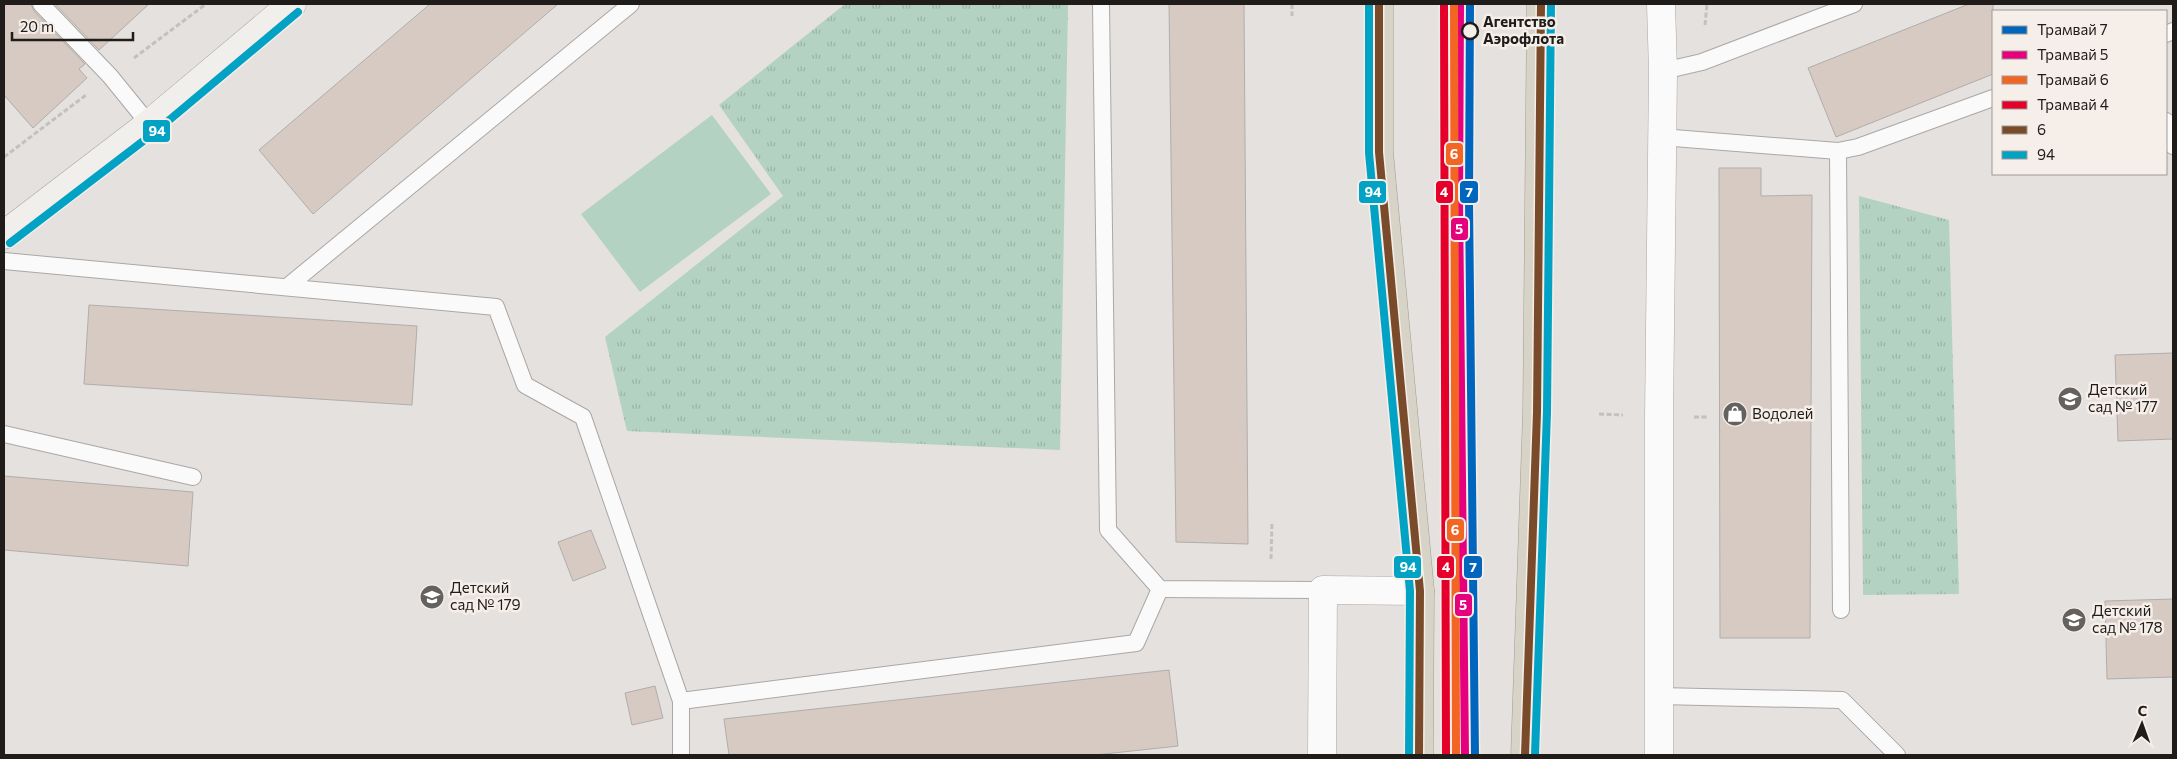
<svg xmlns="http://www.w3.org/2000/svg" width="2177" height="759" font-family="Commissioner,sans-serif">
	<defs>
		<pattern id="park-tufts" width="24" height="20" patternUnits="userSpaceOnUse" patternTransform="scale(1.25)"><rect width="24" height="20" fill="#b4d2c1"/><path d="M3 7l-1-3M5 7V3M7 7l1-3M15 17l-1-3M17 17v-4M19 17l1-3" fill="none" stroke="#9ab4a5"/></pattern>
	</defs>
	<rect width="100%" height="100%" fill="#e5e1df"/>
	<g fill="url(#park-tufts)">
		<path d="M845 4H1068L1060 450 627 431 605 337 783 196 719 105Z"/>
		<path d="M1859 196 1949 220 1959 594 1863 595Z"/>
	</g>
	<path fill="#b4d2c1" d="M712 115 771 194 640 292 581 214Z"/>
	<g fill="#d6cac3" stroke="#b0adab">
		<path d="M4 4H31L34 11 85 64 79 69 87 78 33 128 4 95Z"/>
		<path d="M55 4H149L99 50Z"/>
		<path d="M430 4H558L313 214 259 150Z"/>
		<path d="M1169 4H1244L1248 544 1176 542Z"/>
		<path d="M1969 4H1993V74L1836 137 1808 68Z"/>
		<path d="M1719 168H1761V196L1812 195 1810 638H1720Z"/>
		<path d="M89 305 417 326 412 405 84 384Z"/>
		<path d="M2173 353V439L2118 441 2115 355Z"/>
		<path d="M4 476 193 492 188 566 4 550Z"/>
		<path d="M591 530 606 568 573 581 558 542Z"/>
		<path d="M2173 599V677L2107 679 2105 601Z"/>
		<path d="M1169 670 1178 746 1095 755H729L724 719Z"/>
		<path d="M655 686 663 718 632 725 625 693Z"/>
	</g>
	<g fill="none" stroke-linecap="round" stroke-linejoin="round">
		<defs>
			<g id="lane">
				<path d="M41 4 110 76 149 124"/>
				<path d="M1101 4 1108 530 1160 589 1323 590"/>
				<path d="M2166 34 2173 31"/>
				<path d="M1663 71 1702 62 1854 4"/>
				<path d="M2166 121 2173 146"/>
				<path d="M1661 137 1838 151 1858 147 1993 98"/>
				<path d="M1838 151 1841 610"/>
				<path d="M4 261 496 307 525 385 583 417 681 701"/>
				<path d="M287 287 631 4"/>
				<path d="M4 434 193 477"/>
				<path d="M1659 696 1842 700 1897 755"/>
				<path d="M681 755V701L1136 643 1160 589"/>
			</g>
			<g id="street">
				<path d="M1322 755 1323 590 1420 591"/>
				<path d="M1659 755V417L1663 71 1661 4"/>
			</g>
			<path id="secondary" d="M4 235 149 124 292 4"/>
			<g id="highway">
				<path d="M1379 4V152L1420 591 1419 755"/>
				<path d="M1525 755 1537 412 1541 4"/>
			</g>
		</defs>
		<use href="#lane" stroke="#aaa7a5" stroke-width="18"/>
		<use href="#street" stroke="#aaa7a5" stroke-width="29"/>
		<use href="#secondary" stroke="#aaa7a5" stroke-width="29"/>
		<use href="#highway" stroke="#a29c8f" stroke-width="29"/>
		<g stroke="#c3c0c0" stroke-width="3" stroke-dasharray="5 2.5" stroke-linecap="butt">
			<path d="M1292 4V16"/>
			<path d="M1705 25 1707 4"/>
			<path d="M134 58 206 4"/>
			<path d="M4 157 86 95"/>
			<path d="M1599 414 1623 415"/>
			<path d="M1694 417H1708"/>
			<path d="M1271 559 1272 522"/>
		</g>
		<use href="#lane" stroke="#fbfafa" stroke-width="16"/>
		<use href="#street" stroke="#fbfafa" stroke-width="28"/>
		<use href="#secondary" stroke="#f0efeb" stroke-width="28"/>
		<use href="#highway" stroke="#d7d3c6" stroke-width="28"/>
		<defs>
			<g id="bus-1">
				<path d="M1379 4V152L1420 591 1419 755"/>
				<path d="M1525 755 1537 412 1541 4"/>
			</g>
			<g id="bus-2">
				<path d="M1369 4V153L1410 591 1409 755"/>
				<path d="M10 243 155 132 298 12"/>
				<path d="M1535 755 1547 412 1551 4"/>
			</g>
		</defs>
		<use href="#bus-1" stroke="#f5eee9" stroke-width="11"/>
		<use href="#bus-2" stroke="#f5eee9" stroke-width="11"/>
		<use href="#bus-1" stroke="#7a4b2a" stroke-width="8"/>
		<use href="#bus-2" stroke="#02a2c5" stroke-width="8"/>
		<defs>
			<path id="tram-1" d="M1470 4 1469 202 1475 755"/>
			<path id="tram-2" d="M1460 4 1459 202 1465 755"/>
			<path id="tram-3" d="M1454 4 1456 755"/>
			<path id="tram-4" d="M1444 4 1446 755"/>
		</defs>
		<use href="#tram-1" stroke="#f5eee9" stroke-width="11"/>
		<use href="#tram-2" stroke="#f5eee9" stroke-width="11"/>
		<use href="#tram-3" stroke="#f5eee9" stroke-width="11"/>
		<use href="#tram-4" stroke="#f5eee9" stroke-width="11"/>
		<use href="#tram-1" stroke="#0065bd" stroke-width="8"/>
		<use href="#tram-2" stroke="#e5007d" stroke-width="8"/>
		<use href="#tram-3" stroke="#f26522" stroke-width="8"/>
		<use href="#tram-4" stroke="#e4002b" stroke-width="8"/>
	</g>
	<defs>
		<symbol id="school-disc" viewBox="-11 -11 22 22"><circle r="9.5" fill="#64615f" stroke="#f5eee9"/><path d="M0-5L7-2L0 1L-7-2ZM-4 1L0 2.5L4 1V4Q0 6-4 4Z" fill="#fff"/></symbol>
		<symbol id="shop-disc" viewBox="-11 -11 22 22"><circle r="9.5" fill="#64615f" stroke="#f5eee9"/><path d="M-5-2.5h2.3a2.7 3.5 0 0 1 5.4 0H5L5.5 6h-11ZM-1.5-2.5h3a1.5 2.3 0 0 0-3 0Z" fill="#fff"/></symbol>
	</defs>
	<g fill-rule="evenodd">
		<use href="#school-disc" x="2056" y="385" width="28" height="28"/>
		<use href="#shop-disc" x="1721" y="400" width="28" height="28"/>
		<use href="#school-disc" x="418" y="583" width="28" height="28"/>
		<use href="#school-disc" x="2060" y="606" width="28" height="28"/>
	</g>
	<circle fill="#f5eee9" stroke="#1f1c1a" stroke-width="2.5" cx="1470" cy="31" r="8"/>
	<g text-anchor="middle" stroke-width="5" stroke-linejoin="round" paint-order="stroke">
		<g font-size="15" font-weight="bold" fill="#1f1c1a" stroke="#f5eee9" text-anchor="start">
			<text x="1483" y="27">Агентство<tspan x="1483" dy="17">Аэрофлота</tspan></text>
		</g>
		<g font-size="15" fill="#1f1c1a" stroke="#f5eee9" text-anchor="start">
			<text x="2088" y="395">Детский<tspan x="2088" dy="17">сад № 177</tspan></text>
			<text x="1752" y="419">Водолей</text>
			<text x="450" y="593">Детский<tspan x="450" dy="17">сад № 179</tspan></text>
			<text x="2092" y="616">Детский<tspan x="2092" dy="17">сад № 178</tspan></text>
		</g>
	</g>
	<g stroke="#f5eee9" stroke-width="2">
		<rect x="142" y="119" width="29" height="24" rx="5" fill="#02a2c5"/>
		<rect x="1445" y="142" width="19" height="24" rx="5" fill="#f26522"/>
		<rect x="1435" y="180" width="19" height="24" rx="5" fill="#e4002b"/>
		<rect x="1459" y="180" width="20" height="24" rx="5" fill="#0065bd"/>
		<rect x="1358" y="180" width="29" height="24" rx="5" fill="#02a2c5"/>
		<rect x="1450" y="217" width="19" height="24" rx="5" fill="#e5007d"/>
		<rect x="1446" y="518" width="19" height="24" rx="5" fill="#f26522"/>
		<rect x="1393" y="555" width="29" height="24" rx="5" fill="#02a2c5"/>
		<rect x="1436" y="555" width="19" height="24" rx="5" fill="#e4002b"/>
		<rect x="1463" y="555" width="20" height="24" rx="5" fill="#0065bd"/>
		<rect x="1454" y="593" width="19" height="24" rx="5" fill="#e5007d"/>
	</g>
	<g font-size="14" text-anchor="middle" font-weight="bold" fill="#fff">
		<text x="157" y="136">94</text>
		<text x="1454" y="159">6</text>
		<text x="1444" y="197">4</text>
		<text x="1469" y="197">7</text>
		<text x="1373" y="197">94</text>
		<text x="1459" y="234">5</text>
		<text x="1455" y="535">6</text>
		<text x="1408" y="572">94</text>
		<text x="1446" y="572">4</text>
		<text x="1473" y="572">7</text>
		<text x="1463" y="610">5</text>
	</g>
	<rect width="2177" height="759" fill="none" stroke="#1f1c1a" stroke-width="10"/>
	<rect x="1992" y="10" width="175" height="165" fill="#f5eee9" stroke="#9f9a96"/>
	<rect x="2002" y="26" width="25" height="8" fill="#0065bd" stroke="#9f9a96"/>
	<text x="2037" y="35" font-size="15" fill="#1f1c1a">Трамвай 7</text>
	<rect x="2002" y="51" width="25" height="8" fill="#e5007d" stroke="#9f9a96"/>
	<text x="2037" y="60" font-size="15" fill="#1f1c1a">Трамвай 5</text>
	<rect x="2002" y="76" width="25" height="8" fill="#f26522" stroke="#9f9a96"/>
	<text x="2037" y="85" font-size="15" fill="#1f1c1a">Трамвай 6</text>
	<rect x="2002" y="101" width="25" height="8" fill="#e4002b" stroke="#9f9a96"/>
	<text x="2037" y="110" font-size="15" fill="#1f1c1a">Трамвай 4</text>
	<rect x="2002" y="126" width="25" height="8" fill="#7a4b2a" stroke="#9f9a96"/>
	<text x="2037" y="135" font-size="15" fill="#1f1c1a">6</text>
	<rect x="2002" y="151" width="25" height="8" fill="#02a2c5" stroke="#9f9a96"/>
	<text x="2037" y="160" font-size="15" fill="#1f1c1a">94</text>
	<g transform="translate(2142 724) rotate(2)" stroke="#f5eee9" stroke-width="4" paint-order="stroke">
	<path d="M0-4L9 19L0 12L-9 19Z" fill="#1f1c1a"/>
	<text y="-8" font-size="14" font-weight="bold" text-anchor="middle" fill="#1f1c1a">С</text>
	</g>
	<path d="M12 32v8h121v-8" fill="none" stroke="#1f1c1a" stroke-width="2.5"/>
	<text x="20" y="32" font-size="15" fill="#1f1c1a" stroke="#f5eee9" stroke-width="4" paint-order="stroke">20 m</text>
</svg>
